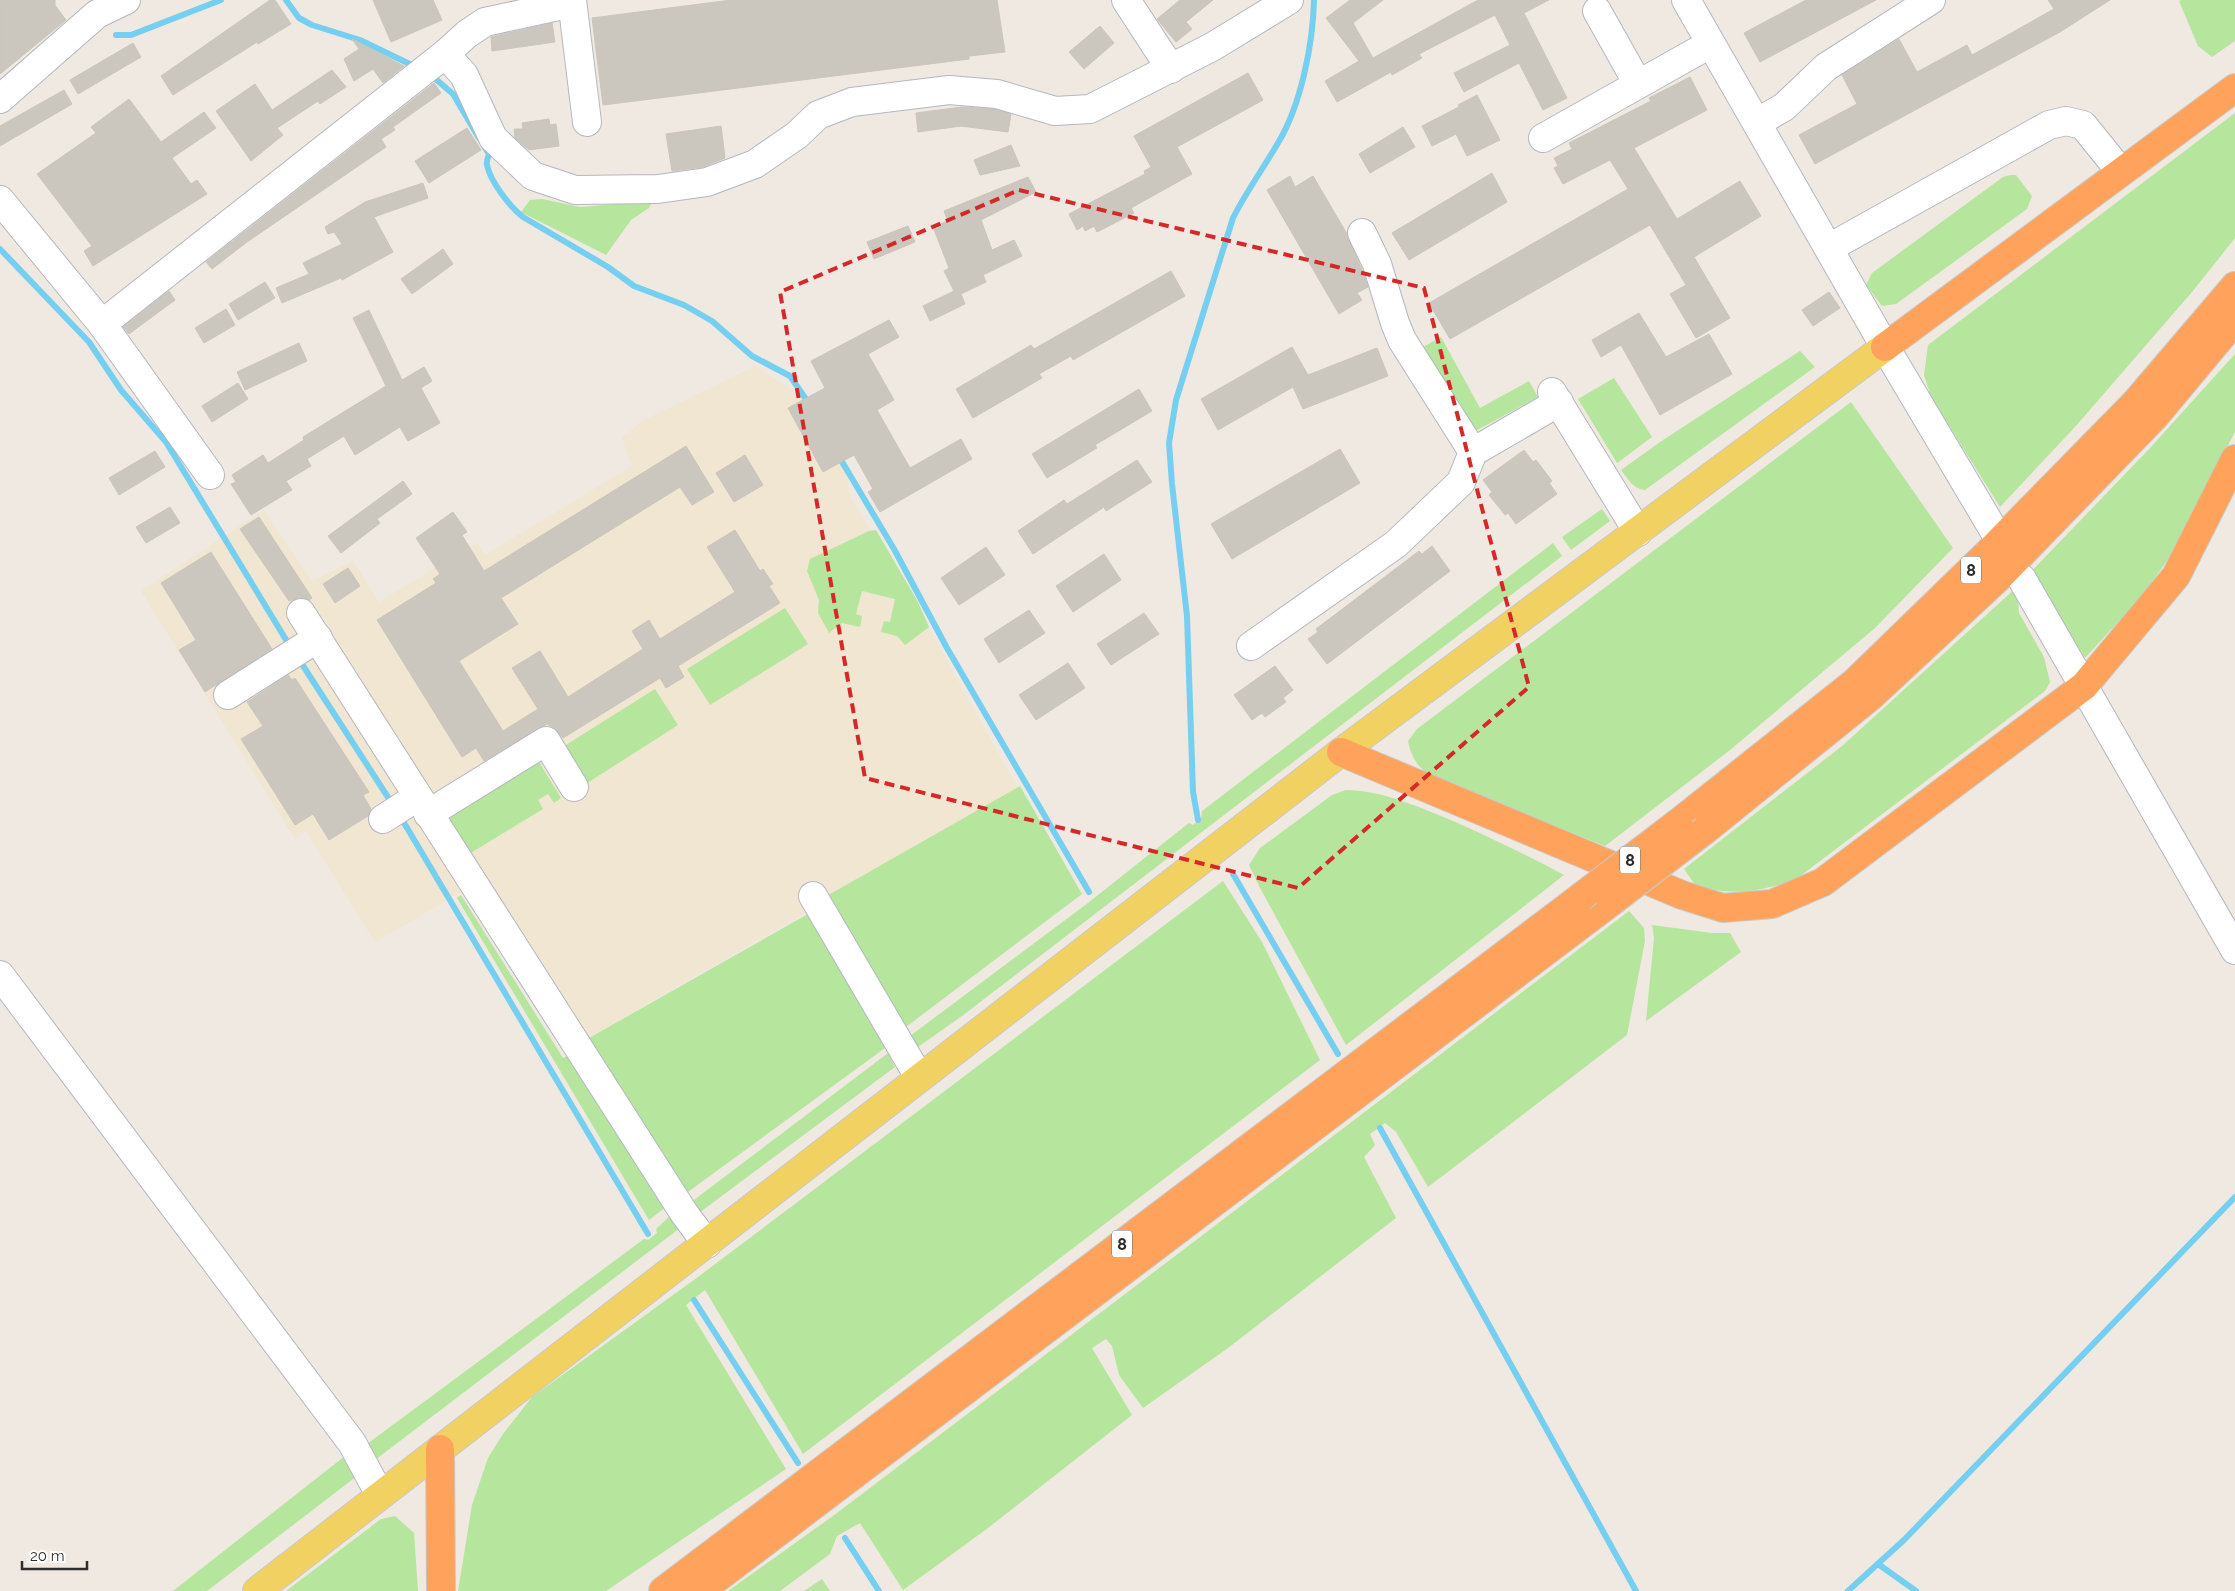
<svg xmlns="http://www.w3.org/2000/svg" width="2235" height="1591" font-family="Raleway,sans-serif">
	<rect width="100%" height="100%" fill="#efe9e1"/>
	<path fill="#f0e6d1" d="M755 366 802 396 845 472 851 498 928 626 1019 790 565 1051 463 891 375 942 306 831 295 839 141 591 264 510 312 581 353 561 379 602 477 543 485 555 632 466 622 438 642 421Z"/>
	<g fill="#b6e59e">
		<path d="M2181 0H2235V41L2212 57 2198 46 2179 1Z"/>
		<path d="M2235 113V238L2192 292 2075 427 2000 507 1931 397 1924 375 1928 345Z"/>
		<path d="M2010 175H2016L2032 196 2027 209 1896 304 1882 306 1866 285 1872 273 2003 177Z"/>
		<path d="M542 199 580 207 652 201 649 208 631 220 606 255 521 212 530 200Z"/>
		<path d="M1441 337 1480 408 1529 381 1538 397 1470 434 1423 347Z"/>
		<path d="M1800 351 1815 367 1645 490C1633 489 1628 479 1621 470L1663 440Z"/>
		<path d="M2235 354V432L2168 559 2144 594 2085 658 2045 594 2028 575 2150 448Z"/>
		<path d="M1614 378 1652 437 1617 463 1578 399Z"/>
		<path d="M1851 402 1953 548 1875 628 1730 750 1605 846 1431 776C1418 768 1411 757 1408 741L1417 729Z"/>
		<path d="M1602 509 1610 521 1571 550 1562 537Z"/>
		<path d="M876 530 918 602 929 627 905 645 897 636 881 632 884 621 890 622 895 599 862 591 856 614 862 616 860 627 842 623 829 633 818 613 819 600 807 571 810 559 869 531Z"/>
		<path d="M1553 543 1562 556 962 1016 918 1047H912L906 1039 1088 903 1185 826 1189 823 1193 825 1201 818 1202 811Z"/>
		<path d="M2017 587 2019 613 2044 657 2050 682 2045 691 1795 880C1756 892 1736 896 1696 886L1684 869 1842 746Z"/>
		<path d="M785 608 808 644 710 705 687 669Z"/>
		<path d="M655 689 678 725 581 787 558 750Z"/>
		<path d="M539 762 561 798 554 803 548 794 538 800 543 809 464 857 441 820Z"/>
		<path d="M1020 786 1082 894 902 1030 825 897Z"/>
		<path d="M1346 790C1384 791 1419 807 1453 821 1491 838 1527 855 1564 875L1346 1045 1260 888 1249 865 1260 848 1332 795Z"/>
		<path d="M1223 881 1262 942 1320 1060 803 1454 705 1290 686 1305 786 1469 606 1591H458L472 1505 488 1458 503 1434 532 1397 698 1277Z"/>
		<path d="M461 895 563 1058 569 1055 666 1207 649 1220 457 898Z"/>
		<path d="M1629 911 1644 928 1645 941 1627 1035 1428 1187 1396 1132 1385 1123 1370 1134 1375 1145 1364 1157 1396 1218 1228 1348 1143 1408 1119 1375 1112 1346 1106 1339 1092 1348 1132 1415 988 1528 903 1590 860 1523 837 1536 830 1554 780 1591H728L837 1513Z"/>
		<path d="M808 914 885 1048 681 1197 582 1042Z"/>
		<path d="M1652 925 1712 933H1730L1741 952 1646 1021 1654 938Z"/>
		<path d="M888 1053 895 1067 699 1213 686 1206Z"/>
		<path d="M671 1215 680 1228 375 1460 367 1444 644 1239 648 1240 657 1233 656 1229Z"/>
		<path d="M345 1456 357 1476 207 1591H173Z"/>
		<path d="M395 1516 414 1533 418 1591H286L381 1519Z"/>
		<path d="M822 1579 830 1591H804Z"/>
	</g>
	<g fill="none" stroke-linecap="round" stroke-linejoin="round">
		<g stroke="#75cff0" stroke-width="6">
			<path d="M286 0 299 18 312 25 360 40 418 68"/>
			<path d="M116 35H131L221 0"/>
			<path d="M431 75 453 94 479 138"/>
			<path d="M484 146 489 154C488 157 486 162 487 165 490 181 510 207 523 217L608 267 634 286 684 305 712 321 752 356 790 376 810 405"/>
			<path d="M0 249 89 342 121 390 166 442 291 648"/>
			<path d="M838 455 894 549 947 648 1089 892"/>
			<path d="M298 658 393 805"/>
			<path d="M400 816 648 1234"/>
			<path d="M1198 820 1193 792 1187 616 1172 484 1169 443 1176 400 1233 218C1246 192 1263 169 1278 143 1301 105 1313 44 1314 0"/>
			<path d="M1233 874 1338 1054"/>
			<path d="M1380 1128 1636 1591"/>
			<path d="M694 1300 798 1463"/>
			<path d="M845 1538 879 1591"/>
			<path d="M1878 1564 1916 1591"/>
			<path d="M1848 1591 1904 1540 2235 1197"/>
		</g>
	</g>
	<g fill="#cbc7bf" stroke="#cbc5ba">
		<path d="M0 0H55V5L66 20 0 74Z"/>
		<path d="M270 0H275L291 24 258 44 257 42 173 95 161 76Z"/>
		<path d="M373 0H433L442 20 391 42Z"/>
		<path d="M731 0H997L1005 52 969 56V59L603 105 592 18Z"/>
		<path d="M1180 0H1213L1186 22 1192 29 1176 42 1157 19Z"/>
		<path d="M1350 0H1383L1353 23 1373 58 1478 0H1549L1524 13 1567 98 1543 110 1519 63 1464 92 1454 73 1510 45 1495 15 1419 54 1422 58 1392 75 1391 72 1337 102 1325 81 1359 61 1326 18Z"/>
		<path d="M1806 0H1876L1760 62 1744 33Z"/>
		<path d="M2048 0H2110L2060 32 1815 164 1799 135 1857 104 1842 75 1899 39 1917 72 1967 45 1972 55 2054 9Z"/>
		<path d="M552 23 555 42 492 51 491 37Z"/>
		<path d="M1100 26 1114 43 1084 69 1069 52Z"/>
		<path d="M352 39 364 45 404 66 383 83 373 69 354 81 344 59 359 49Z"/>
		<path d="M133 43 141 57 78 94 70 80Z"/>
		<path d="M332 70 346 87 320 104 318 101 277 128 283 135 251 161 216 111 255 84 272 110Z"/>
		<path d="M1248 73 1263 100 1177 147 1192 174 1131 208 1134 213 1097 232 1094 226 1085 231 1083 226 1077 230 1069 214 1145 174 1144 171 1151 167 1134 136Z"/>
		<path d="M1690 77 1707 110 1634 148 1677 219 1740 181 1761 216 1694 257 1730 318 1696 338 1670 294 1686 285 1650 225 1450 339 1429 303 1628 189 1610 160 1563 184 1554 168 1558 166 1554 158 1572 149 1569 143 1651 101 1649 98Z"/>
		<path d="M434 83 441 93 393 127 395 130 381 139 386 147 247 242 212 269 206 262Z"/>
		<path d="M64 90 72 104 0 146V126Z"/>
		<path d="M1477 95 1500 140 1467 156 1456 134 1432 146 1422 126 1459 107 1458 105Z"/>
		<path d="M129 99 161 142 204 112 216 128 172 158 191 184 197 180 207 194 93 266 84 251 92 246 37 174 96 133 91 127Z"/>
		<path d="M962 107 994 109 1011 114 1008 132 961 126 918 132 916 113Z"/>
		<path d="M549 119 550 125 556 124 559 146 529 150 515 138 514 129H523L522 123Z"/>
		<path d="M721 126 725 158 703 167 672 171 666 134Z"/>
		<path d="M1403 127 1415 147 1370 173 1359 154Z"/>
		<path d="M467 128 481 150 429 183 415 161Z"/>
		<path d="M1011 145 1020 166 980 175 974 160Z"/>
		<path d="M1492 173 1507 202 1409 260 1392 233Z"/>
		<path d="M1290 176 1295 187 1313 176 1347 234 1362 270 1368 287 1357 293 1362 300 1339 314 1267 190Z"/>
		<path d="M1028 177 1036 192 981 220 992 250 1014 240 1022 256 983 275 986 282 961 294 965 304 930 321 923 306 954 291 944 271 949 268 933 227 948 221 944 211Z"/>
		<path d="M423 183 428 198 374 217 393 252 342 280 341 278 282 303 276 288 309 274 303 263 342 244 334 232 328 234 325 227 365 202Z"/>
		<path d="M908 226 915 242 874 259 867 242Z"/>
		<path d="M443 249 453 264 412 294 401 279Z"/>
		<path d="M1171 271 1185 296 1073 360 1071 356 1039 374 1042 378 973 418 956 389 1031 345 1034 349Z"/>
		<path d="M265 282 275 298 238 320 229 304Z"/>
		<path d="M169 291 175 300 129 334 123 327Z"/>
		<path d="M1829 292 1840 308 1813 326 1802 310Z"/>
		<path d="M226 309 235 325 204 343 195 328Z"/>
		<path d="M369 310 402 380 424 367 432 381 421 388 440 423 408 441 400 427 355 455 344 436 307 459 311 466 286 481 292 490 251 515 231 484 236 482 232 475 263 455 268 463 304 440 303 437 386 386 353 318Z"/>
		<path d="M1639 313 1666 357 1709 334 1732 374 1660 415 1621 345 1601 357 1592 340Z"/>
		<path d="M889 320 899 337 868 354 894 400 877 410 910 468 961 439 972 459 880 512 868 492 873 489 854 455 823 472 788 408 825 388 811 361Z"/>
		<path d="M299 343 307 361 245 390 237 372Z"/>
		<path d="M1292 347 1308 375 1377 348 1388 376 1303 409 1293 387 1218 430 1201 399Z"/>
		<path d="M238 383 248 399 212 422 202 406Z"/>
		<path d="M1139 389 1152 411 1095 445 1097 448 1047 478 1032 454Z"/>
		<path d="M686 446 714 492 692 505 680 487 501 598 518 624 459 661 503 731 538 709 512 668 540 651 568 697 643 649 632 631 649 620 660 639 735 592 707 547 735 530 760 571 763 569 773 584 769 586 780 603 678 666 684 677 666 688 660 678 563 738 554 728 547 724 484 761 476 748 462 757 377 620 436 583 433 579 440 574 416 538 453 512 467 532 462 535 484 571Z"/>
		<path d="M1340 449 1360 483 1232 559 1211 524Z"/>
		<path d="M1524 450 1533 462 1536 460 1552 481 1549 483 1557 494 1516 524 1508 513 1505 515 1489 495 1492 492 1483 480Z"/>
		<path d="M155 451 165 467 119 495 109 478Z"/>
		<path d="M745 455 763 485 734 502 716 473Z"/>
		<path d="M1137 460 1152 482 1106 511 1104 507 1033 554 1018 531 1064 500 1067 504Z"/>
		<path d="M403 481 412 494 377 519 380 523 341 553 328 536Z"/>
		<path d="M170 507 180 523 146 543 136 527Z"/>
		<path d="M259 517 312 598 309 600 300 597 289 601 240 529Z"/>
		<path d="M1432 546 1450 571 1327 664 1308 639 1318 632 1316 629 1419 551 1422 554Z"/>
		<path d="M986 547 1005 575 959 605 941 578Z"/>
		<path d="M211 552 272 649 205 692 179 650 196 640 161 583Z"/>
		<path d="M1104 554 1121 580 1073 612 1056 586Z"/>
		<path d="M348 568 360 586 335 603 323 584Z"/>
		<path d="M1029 610 1045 633 999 663 984 639Z"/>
		<path d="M1144 613 1159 634 1111 665 1097 644Z"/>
		<path d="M1068 663 1085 688 1036 720 1019 695Z"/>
		<path d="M1275 666 1293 690 1283 698 1286 702 1265 717 1262 713 1252 720 1234 695Z"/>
		<path d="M288 675 292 680 295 678 369 792 363 795 371 809 368 816 329 840 313 814 295 825 241 739 263 726 247 702Z"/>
	</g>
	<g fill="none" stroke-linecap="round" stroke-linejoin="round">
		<defs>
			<g id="minor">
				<path d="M572 0 587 122"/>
				<path d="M1126 0 1171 69"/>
				<path d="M1686 0 1885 347 1993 529"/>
				<path d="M1597 11 1638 84"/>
				<path d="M445 54 464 75 493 138 533 176 575 190 658 189 707 182 755 164 797 135 818 115 852 102 949 90 997 94 1055 111 1090 109 1212 47 1289 0"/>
				<path d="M0 99 97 14 126 0"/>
				<path d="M1758 122 1784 107 1826 67 1931 0"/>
				<path d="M1543 138 1710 44"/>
				<path d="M0 200 102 324 210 475"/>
				<path d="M1362 233 1377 264 1395 323 1402 340 1473 452"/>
				<path d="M1829 248 2049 125 2066 121 2083 125 2121 172"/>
				<path d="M102 324 445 54 467 34 485 22 572 3"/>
				<path d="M1552 392 1638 532"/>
				<path d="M2022 579 2235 950"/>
				<path d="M301 613 684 1213 707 1244"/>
				<path d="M1251 646 1396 544 1461 482 1473 452 1559 402"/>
				<path d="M228 695 318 638"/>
				<path d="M428 814 546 741 574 787"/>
				<path d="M383 819 417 797"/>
				<path d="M813 896 919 1077"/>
				<path d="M0 975 352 1443 380 1495"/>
			</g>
			<path id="major" d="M257 1591 1341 752 1885 347"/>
			<g id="highway">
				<path d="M1885 347 2235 88"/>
				<path d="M1341 752 1682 895 1723 908 1772 904 1823 882 2084 686 2176 576 2235 459"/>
				<path d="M1678 823 1854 683 1989 552 2136 402 2235 286"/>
				<path d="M1705 830 1871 696 1999 577 2156 415 2235 320"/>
				<path d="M440 1449 441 1591"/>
				<path d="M663 1591 1581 897"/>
				<path d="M700 1591 1611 902"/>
			</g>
		</defs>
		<use href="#minor" stroke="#b4b7c1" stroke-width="30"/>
		<use href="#major" stroke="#c9c9c9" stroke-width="30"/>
		<use href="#highway" stroke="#c9c9c9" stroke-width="30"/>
		<use href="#minor" stroke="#fff" stroke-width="28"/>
		<use href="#major" stroke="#f2d163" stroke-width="28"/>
		<use href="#highway" stroke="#ffa35c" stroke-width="28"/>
		<defs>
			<g id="highway-bridge">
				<path d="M1581 897 1678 823"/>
				<path d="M1611 902 1705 830"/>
			</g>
		</defs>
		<use href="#highway-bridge" stroke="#c9c9c9" stroke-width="30" stroke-linecap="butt"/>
		<use href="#highway-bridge" stroke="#ffa35c" stroke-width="28"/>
	</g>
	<path fill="none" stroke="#d62828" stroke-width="4" stroke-dasharray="10 6" stroke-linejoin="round" d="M1019 190 1424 288 1529 687 1298 888 865 778 780 292Z"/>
	<g text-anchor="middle" stroke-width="4" stroke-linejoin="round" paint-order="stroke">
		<g fill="#fff" stroke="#6d6d6d" stroke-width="1">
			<rect x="1961" y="556.5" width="20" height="27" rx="4"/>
			<rect x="1620" y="846.5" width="20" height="27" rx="4"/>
			<rect x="1112" y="1230.5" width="20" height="27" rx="4"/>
		</g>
		<g font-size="16" font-weight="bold" fill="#2e2e2e">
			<text x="1971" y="576">8</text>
			<text x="1630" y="866">8</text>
			<text x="1122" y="1250">8</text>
		</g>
	</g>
	<path d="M22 1561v8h65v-8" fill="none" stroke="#2e2e2e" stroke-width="2.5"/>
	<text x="30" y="1561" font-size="15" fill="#2e2e2e" stroke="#ffffff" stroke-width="4" paint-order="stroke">20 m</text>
</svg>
